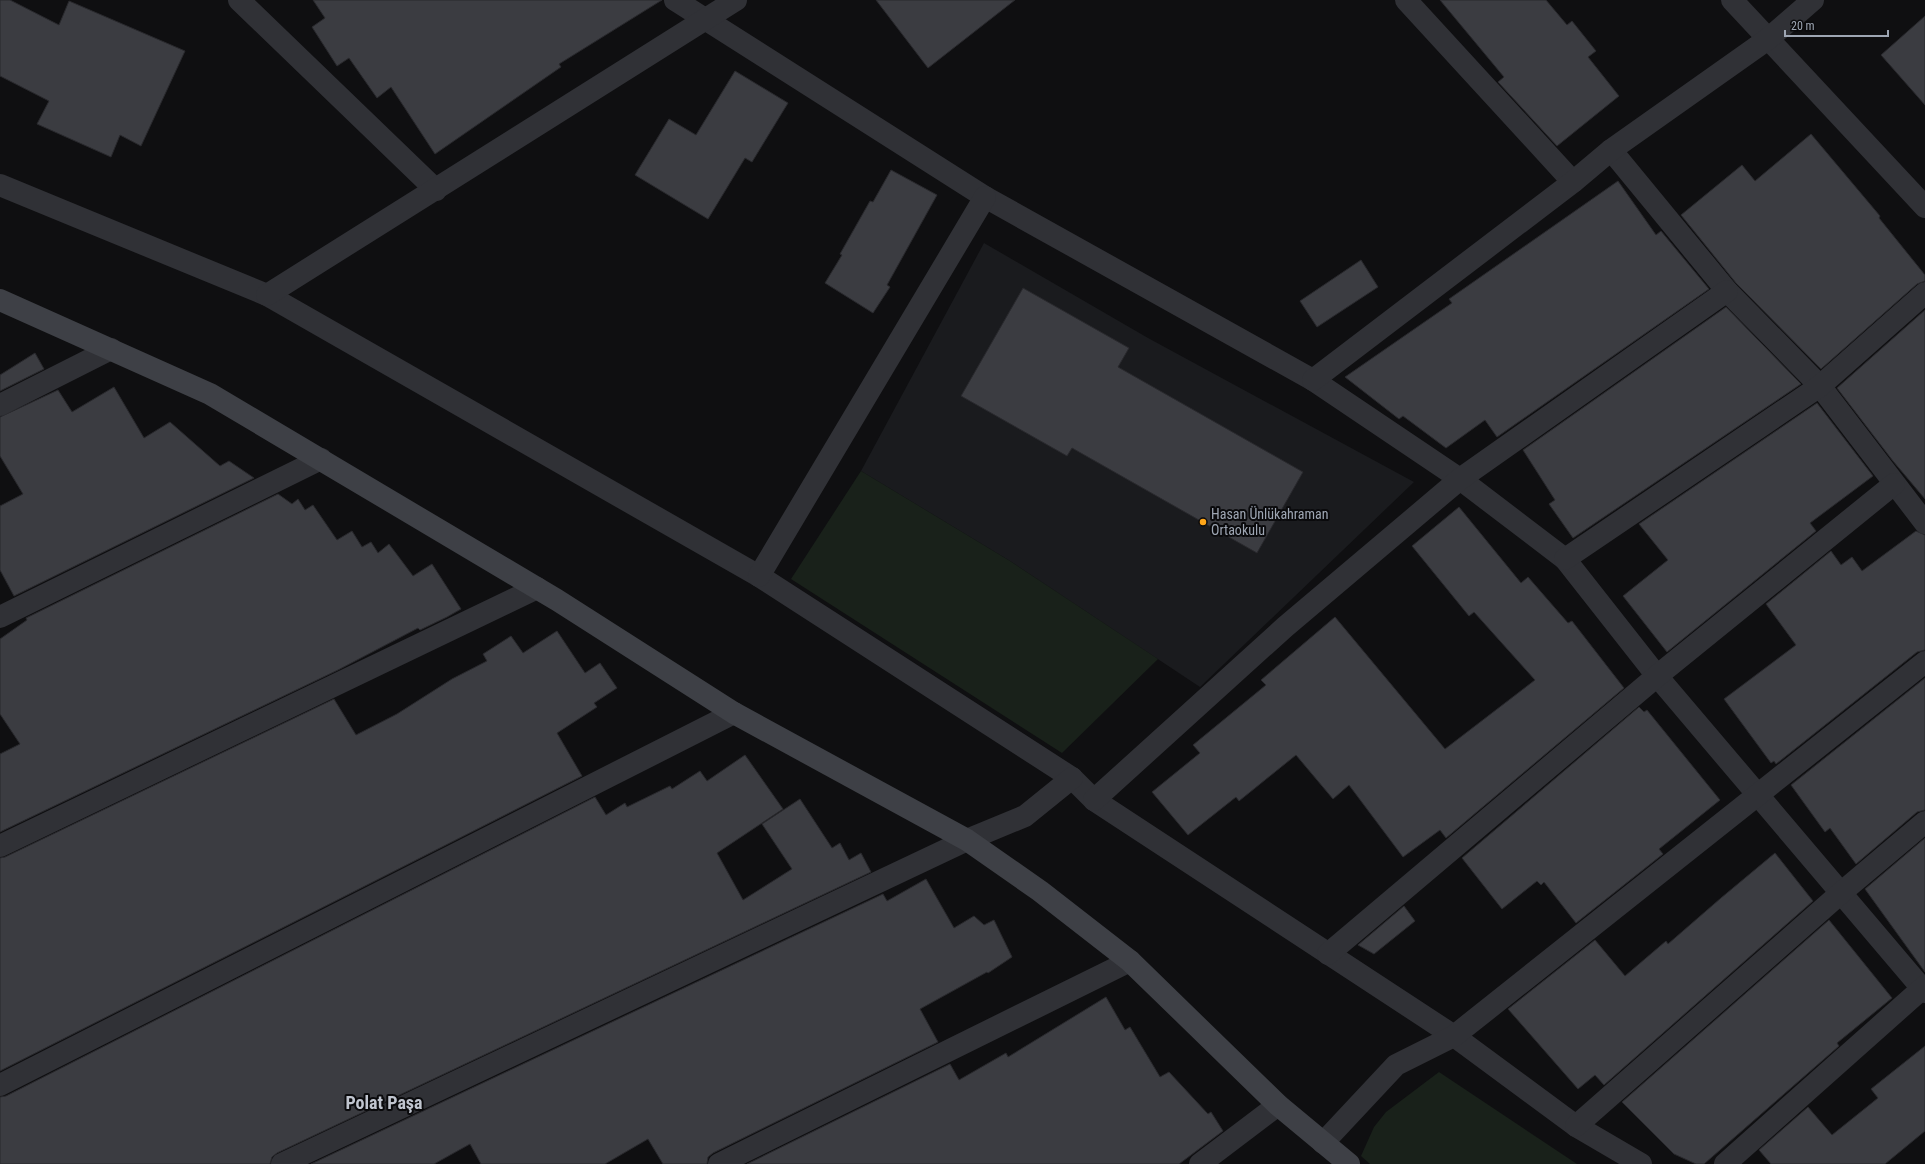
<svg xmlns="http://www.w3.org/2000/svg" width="1925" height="1164" font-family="'Roboto Condensed',sans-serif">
	<rect width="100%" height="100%" fill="#0f0f11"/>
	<path fill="#1a1b1e" d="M984 243 1148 338 1414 482 1200 687 1010 561 861 471Z"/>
	<g fill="#19211a">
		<path d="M861 471 1010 561 1158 659 1062 753 791 579Z"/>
		<path d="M1439 1072 1577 1164H1370L1361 1156 1374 1127 1386 1112Z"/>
	</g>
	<g fill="#3b3c41" stroke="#29292d">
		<path d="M0 0H10L59 25 69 1 185 51 141 146 120 135 111 157 37 124 49 101 0 76Z"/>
		<path d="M313 0H662L559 64 561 67 435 154 391 87 377 98 349 58 337 66 312 27 325 18Z"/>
		<path d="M876 0H1015L928 68Z"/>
		<path d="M1440 0H1546L1567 25 1572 21 1596 51 1588 57 1619 96 1557 146 1498 82 1504 77Z"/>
		<path d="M1925 16V105L1881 55Z"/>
		<path d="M735 71 788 103 752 162 745 158 708 219 635 175 669 119 696 135Z"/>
		<path d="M1811 134 1880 216 1879 218 1925 275V281L1917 284 1821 369 1736 283 1681 215 1742 165 1755 181Z"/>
		<path d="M891 170 937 195 887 285 890 287 873 313 825 283 842 255 840 254 870 201 873 202Z"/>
		<path d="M1618 181 1656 235 1661 231 1709 289 1497 437 1485 420 1446 448 1403 416 1399 419 1345 377 1452 303 1449 299Z"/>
		<path d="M1361 260 1378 287 1317 327 1300 301Z"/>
		<path d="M1023 288 1129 348 1118 367 1303 472 1257 553 1072 448 1067 456 961 396Z"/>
		<path d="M1726 307 1801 384 1573 538 1549 504 1555 500 1523 450Z"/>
		<path d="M1925 310V499L1893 461 1837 388Z"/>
		<path d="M35 353 44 369 0 391V375Z"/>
		<path d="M114 387 144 438 170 422 220 466 229 461 254 478 14 596 0 570V506L23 494 0 456V417L58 390 72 412Z"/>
		<path d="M1817 403 1873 476 1810 523 1816 531 1667 652 1623 596 1668 560 1639 524Z"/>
		<path d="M278 494 292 504 298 499 305 510 313 505 337 540 352 531 362 547 371 542 378 553 389 544 413 576 432 564 461 609 447 617 420 630 418 628 338 670 0 832V754L20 744 0 714V639L27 620 26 618Z"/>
		<path d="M1459 507 1521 583 1528 577 1568 623 1572 621 1624 688 1446 838 1440 830 1403 857 1349 785 1333 799 1296 755 1239 801 1236 797 1188 835 1152 792 1200 753 1193 745 1266 685 1261 680 1335 617 1445 749 1535 680 1474 612 1469 616 1412 546Z"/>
		<path d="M1916 531 1925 535V650L1917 652 1776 764 1774 761 1771 763 1724 699 1796 645 1766 604 1831 551 1841 565 1852 557 1862 571Z"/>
		<path d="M557 631 585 673 600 663 617 688 594 703 597 707 557 733 582 776 0 1071V858L5 857 334 699 356 735 397 714 452 679 487 661 483 654 511 636 523 653Z"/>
		<path d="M1925 678V810L1917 812 1856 864 1830 828 1825 832 1791 785Z"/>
		<path d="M1639 707 1644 712 1647 710 1720 800 1659 849 1663 854 1576 923 1544 882 1541 885 1537 881 1502 909 1462 858Z"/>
		<path d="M745 755 783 809 717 853 743 900 792 869 762 824 800 799 832 848 840 843 849 860 861 853 871 872 277 1153 272 1157 270 1164H0V1097L6 1096 595 797 606 815 625 803 627 807 670 786 672 789 700 771 707 781Z"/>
		<path d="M1925 838V972L1865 889Z"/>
		<path d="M1775 853 1813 901 1604 1085 1595 1075 1578 1089 1508 1009 1595 940 1625 976 1666 941 1668 944 1721 898Z"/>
		<path d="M926 879 954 928 974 916 984 925 994 920 1012 957 988 973 987 972 920 1009 938 1042 713 1153 708 1157 707 1164H663L648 1139 605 1164H481L470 1144 434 1164H311L883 894 887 901Z"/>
		<path d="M1404 906 1415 921 1374 954 1358 945Z"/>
		<path d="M1829 920 1892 998 1837 1043 1839 1046 1704 1164H1696L1674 1154 1622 1102Z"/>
		<path d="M1106 997 1125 1030 1130 1027 1160 1077 1169 1072 1208 1114 1211 1112 1223 1131 1179 1164H747L950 1064 959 1080 1006 1053 1008 1057Z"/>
		<path d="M1925 1046V1131L1885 1164H1771L1759 1150 1808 1107 1832 1135 1878 1098 1871 1089Z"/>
	</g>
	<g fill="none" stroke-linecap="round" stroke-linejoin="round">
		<g stroke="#303136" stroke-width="22">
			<path d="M239 0 436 190"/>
			<path d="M675 0 985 197 1313 380 1460 479 1565 559 1657 676 1925 992"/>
			<path d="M1406 0 1573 182"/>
			<path d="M1732 0 1925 207"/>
			<path d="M1611 150 1727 291 1820 386 1925 523"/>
			<path d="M0 185 267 295 759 576 1072 778 1094 800 1454 1036 1576 1126 1641 1164"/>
			<path d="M267 295 736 0"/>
			<path d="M1313 380 1573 182 1611 150 1768 39 1813 0"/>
			<path d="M0 405 111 349"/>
			<path d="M1565 559 1820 386 1925 293"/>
			<path d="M759 576 985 197"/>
			<path d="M0 617 321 459"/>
			<path d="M1094 800 1285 627 1460 479 1727 291"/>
			<path d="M0 846 537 588"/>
			<path d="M1328 954 1657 676 1894 484"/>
			<path d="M0 1085 734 713"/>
			<path d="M1576 1126 1842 892 1925 822"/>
			<path d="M1323 1143 1396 1065 1454 1036 1925 662"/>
			<path d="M282 1164 967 840 1025 816 1072 778"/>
			<path d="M719 1164 1130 961"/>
			<path d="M1200 1164 1278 1105"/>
			<path d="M1725 1164 1925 986"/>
		</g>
		<path stroke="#3e4046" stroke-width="22" d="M0 300 210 394 557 600 734 713 967 840 1040 891 1130 961 1278 1105 1349 1164"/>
	</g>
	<circle fill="#ffa619" stroke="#0a0a0c" stroke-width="1.5" cx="1203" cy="522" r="4"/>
	<g text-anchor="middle" stroke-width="4" stroke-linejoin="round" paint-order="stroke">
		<g font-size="14" fill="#9ea6b3" stroke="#0a0a0c" text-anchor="start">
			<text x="1211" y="519">Hasan Ünlükahraman<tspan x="1211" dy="16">Ortaokulu</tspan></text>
		</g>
		<g font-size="18" font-weight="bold" fill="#c0c5cf" stroke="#0a0a0c">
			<text x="384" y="1109">Polat Paşa</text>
		</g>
	</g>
	<path d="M1785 30v6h103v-6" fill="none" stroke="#9ea6b3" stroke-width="2"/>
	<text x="1791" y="30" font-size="12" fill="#9ea6b3" stroke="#0a0a0c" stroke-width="3" paint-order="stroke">20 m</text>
</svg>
